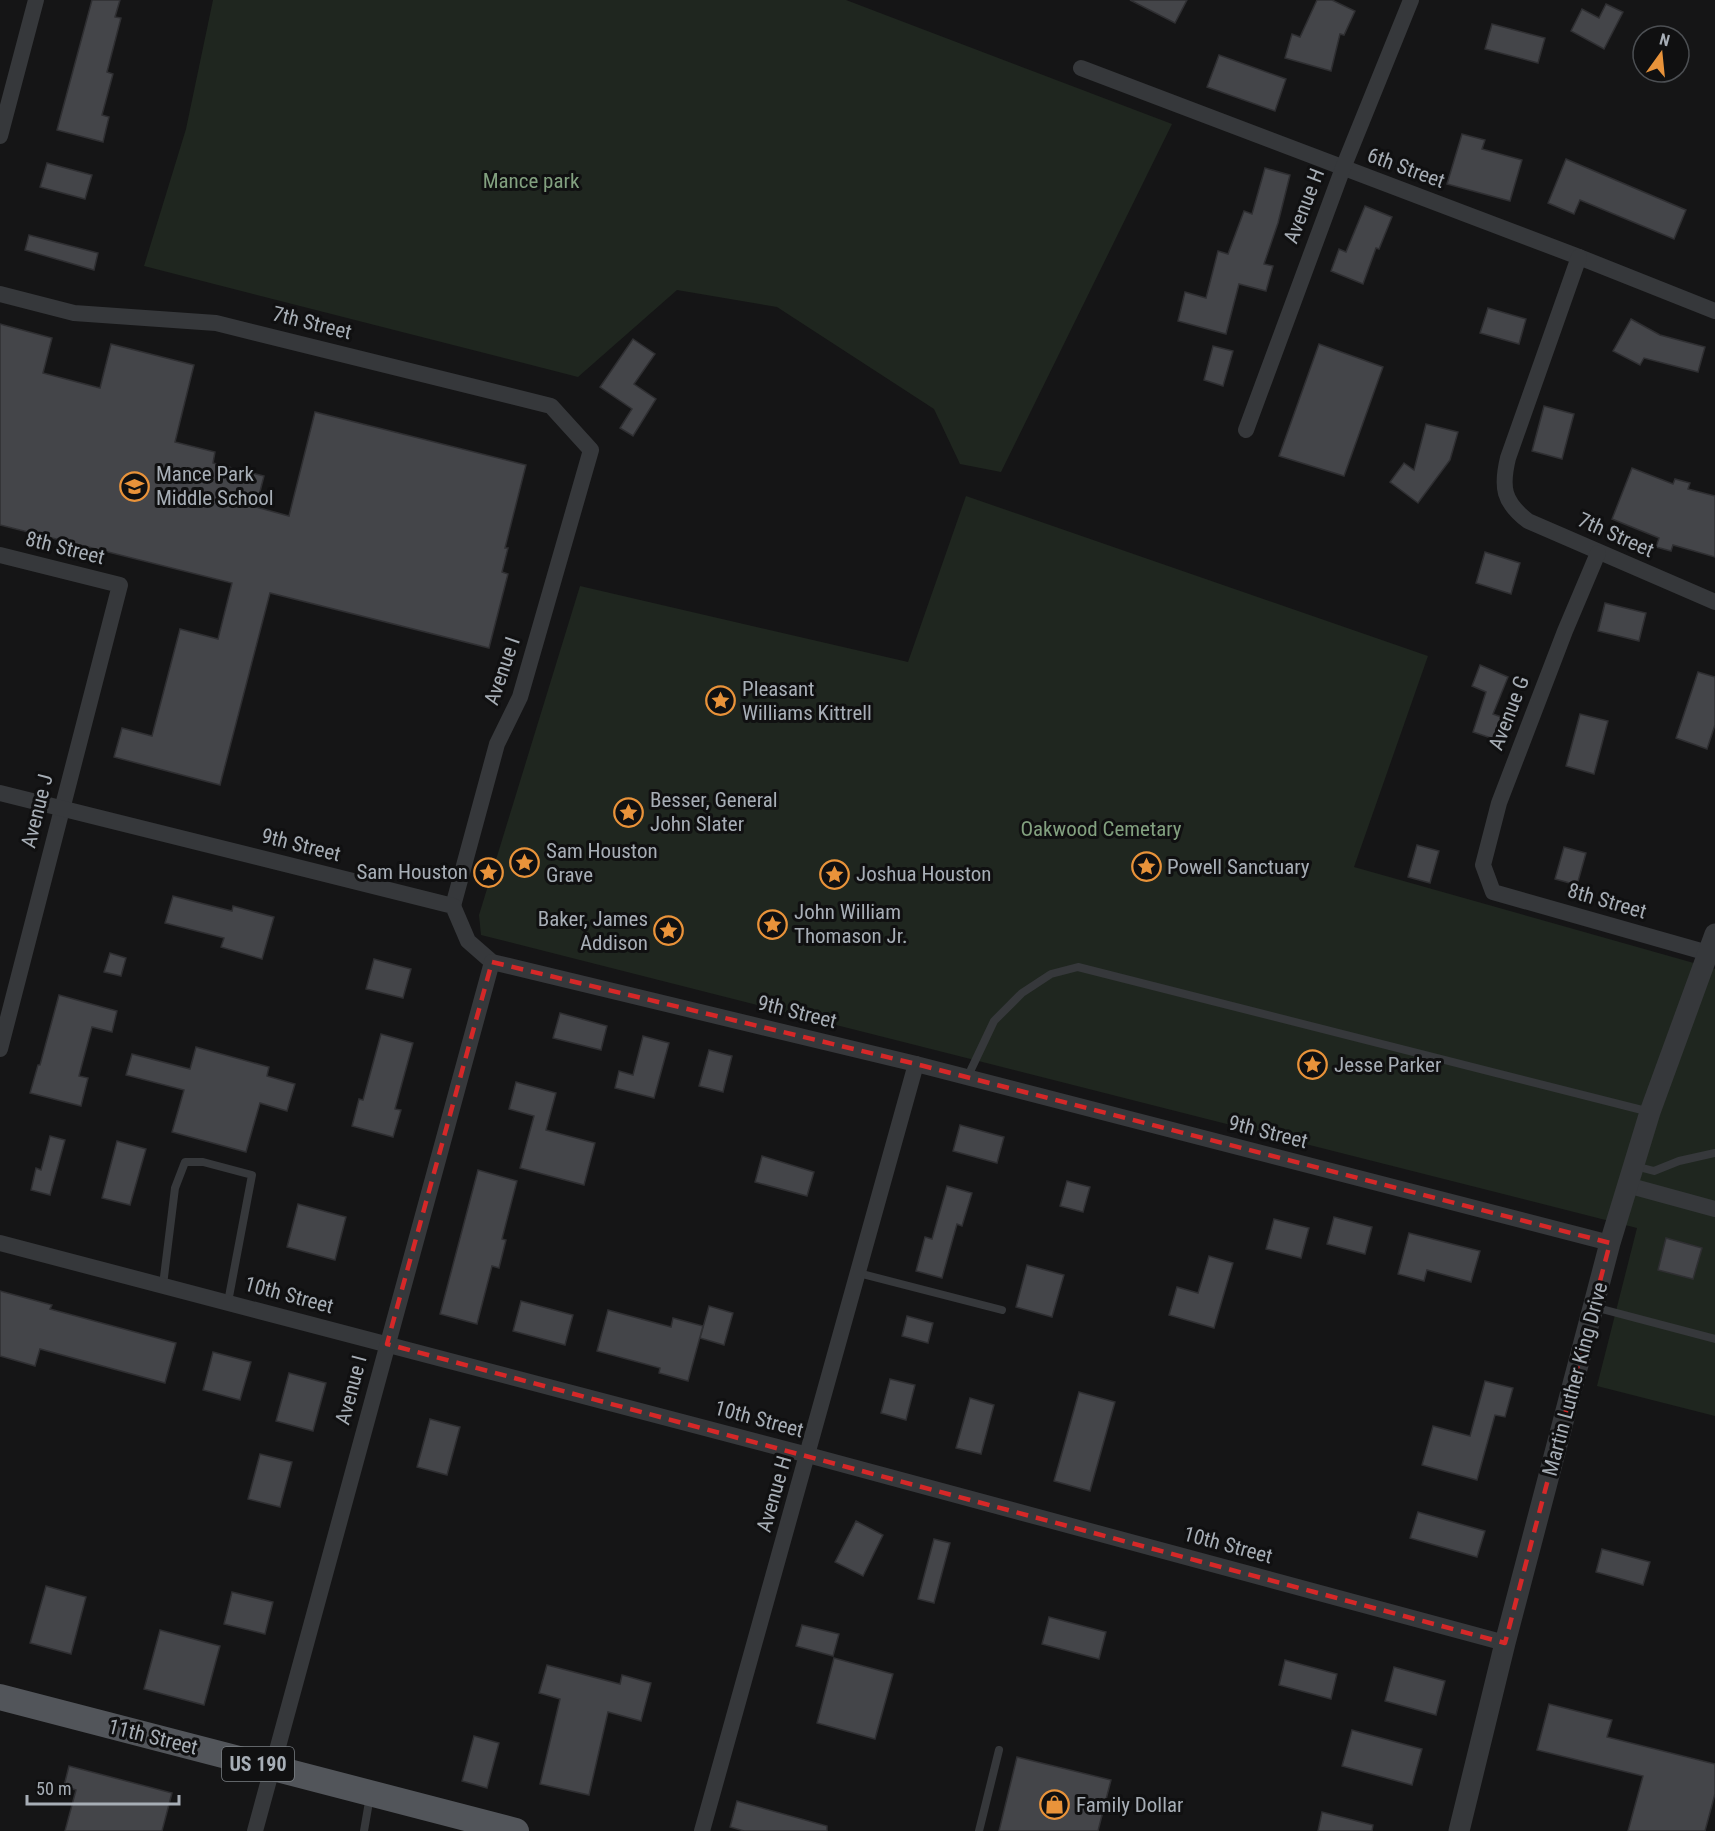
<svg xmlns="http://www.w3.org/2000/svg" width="1715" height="1831" font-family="'Roboto Condensed',sans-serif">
	<rect width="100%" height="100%" fill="#151516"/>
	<g fill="#1f261f">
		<path d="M213 0H846L1172 124 1001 472 960 464 934 409 777 307 677 290 578 377 144 266 186 129Z"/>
		<path d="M966 496 1428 656 1354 867 1715 969V1416L1597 1386 1637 1228 481 935 479 915 580 586 908 662Z"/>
	</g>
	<g fill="#444549" stroke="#2f2f32" stroke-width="1.5">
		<path d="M92 0H120L115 17 121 18 107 72 113 74 102 115 109 117 103 142 57 130Z"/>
		<path d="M1130 0H1187L1175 23Z"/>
		<path d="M1317 0H1332L1355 11 1344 35 1340 34 1331 71 1285 58 1292 34 1300 37Z"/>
		<path d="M1606 4 1623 12 1604 49 1571 31 1582 9 1599 18Z"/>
		<path d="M1492 24 1545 38 1538 63 1485 49Z"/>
		<path d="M1219 55 1286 79 1275 111 1207 87Z"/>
		<path d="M1462 134 1485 140 1482 149 1522 160 1510 201 1447 184Z"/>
		<path d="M1566 159 1686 210 1674 239 1580 200 1574 214 1548 203Z"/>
		<path d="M47 163 92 175 85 199 40 187Z"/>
		<path d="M1265 168 1290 175 1278 223 1264 264 1273 266 1266 291 1239 284 1226 334 1178 321 1185 292 1206 298 1218 251 1228 254 1244 211 1252 214Z"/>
		<path d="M1365 206 1392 217 1379 249 1376 248 1363 284 1331 271 1339 249 1346 252Z"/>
		<path d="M29 235 98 253 94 270 25 250Z"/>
		<path d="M1488 308 1526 319 1519 344 1480 333Z"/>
		<path d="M1631 319 1660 335 1705 347 1698 372 1644 358 1640 365 1613 351Z"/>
		<path d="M0 324 52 338 43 373 100 388 111 344 194 365 175 442 215 452 213 463 264 476 256 507 289 516 315 412 526 465 505 548H508L502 572 508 574 489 648 270 593 220 785 114 757 122 728 152 736 180 629 218 639 232 583 0 525Z"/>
		<path d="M633 339 655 354 634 384 656 399 633 436 620 428 632 409 600 387Z"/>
		<path d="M1319 344 1383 367 1344 476 1279 456Z"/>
		<path d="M1213 346 1233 351 1223 386 1204 380Z"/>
		<path d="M1544 406 1574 414 1562 459 1532 451Z"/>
		<path d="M1426 424 1458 432 1450 460 1418 503 1390 482 1404 463 1414 470Z"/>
		<path d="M1632 468 1673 484 1675 479 1690 483 1688 489 1715 496V557L1673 545 1671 551 1656 547 1659 538 1612 519Z"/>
		<path d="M1485 552 1520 563 1511 594 1476 583Z"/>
		<path d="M1605 603 1646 613 1639 641 1598 631Z"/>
		<path d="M1480 665 1508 677 1493 714 1507 719 1500 741 1473 732 1486 692 1472 686Z"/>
		<path d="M1698 672 1715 677V725L1707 749 1676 738Z"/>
		<path d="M1580 714 1608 721 1594 774 1566 766Z"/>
		<path d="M1417 845 1439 851 1430 883 1408 877Z"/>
		<path d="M1564 847 1586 853 1577 885 1555 879Z"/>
		<path d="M173 896 232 911 233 906 274 917 262 959 221 947 224 938 165 923Z"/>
		<path d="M110 953 126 958 121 976 104 972Z"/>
		<path d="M374 959 411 969 403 998 366 989Z"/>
		<path d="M59 995 117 1011 112 1032 92 1027 79 1076 88 1078 81 1106 30 1093 38 1065H40Z"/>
		<path d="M560 1013 607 1026 601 1050 553 1038Z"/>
		<path d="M381 1034 413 1043 395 1109 401 1110 393 1137 352 1126 359 1099 363 1100Z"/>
		<path d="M643 1036 669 1043 654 1098 615 1088 619 1071 633 1075Z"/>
		<path d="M196 1047 269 1067 267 1076 295 1084 287 1111 260 1103 246 1152 172 1132 184 1090 126 1075 132 1054 190 1069Z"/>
		<path d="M709 1050 732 1056 723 1092 699 1086Z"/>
		<path d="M516 1082 556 1093 546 1130 595 1143 584 1185 520 1168 534 1116 509 1109Z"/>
		<path d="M960 1125 1004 1137 997 1163 953 1151Z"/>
		<path d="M50 1136 65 1140 50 1195 31 1190 36 1168 41 1170Z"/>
		<path d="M117 1141 146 1149 130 1205 102 1198Z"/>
		<path d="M762 1156 814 1172 807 1196 755 1182Z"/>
		<path d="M478 1170 517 1181 502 1239 506 1240 499 1268 492 1266 477 1324 440 1314Z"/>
		<path d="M1067 1181 1090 1187 1083 1212 1060 1206Z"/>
		<path d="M947 1186 972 1193 962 1226 957 1224 942 1278 916 1271 925 1237 932 1239Z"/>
		<path d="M298 1204 346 1217 335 1260 287 1247Z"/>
		<path d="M1334 1217 1372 1227 1365 1254 1327 1244Z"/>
		<path d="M1274 1219 1309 1228 1301 1258 1266 1249Z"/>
		<path d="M1409 1233 1480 1251 1471 1282 1427 1270 1424 1281 1398 1274Z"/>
		<path d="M1666 1238 1702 1248 1693 1279 1658 1270Z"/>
		<path d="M1209 1256 1233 1263 1214 1328 1169 1315 1177 1287 1198 1293Z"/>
		<path d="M1027 1265 1064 1275 1052 1317 1016 1307Z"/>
		<path d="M0 1291 52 1305 50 1309 176 1343 165 1383 40 1349 35 1366 0 1356Z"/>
		<path d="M521 1301 573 1315 565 1345 513 1331Z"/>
		<path d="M709 1306 733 1313 724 1345 700 1338Z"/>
		<path d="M608 1310 671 1327 673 1318 703 1326 688 1381 659 1373 660 1368 597 1351Z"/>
		<path d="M907 1316 933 1323 928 1343 902 1336Z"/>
		<path d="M213 1352 251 1362 240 1400 203 1390Z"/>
		<path d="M289 1373 326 1383 313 1431 276 1421Z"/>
		<path d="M890 1379 915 1385 906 1420 881 1413Z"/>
		<path d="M1485 1381 1513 1388 1505 1417 1495 1415 1477 1480 1422 1465 1433 1426 1470 1436Z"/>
		<path d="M1079 1392 1115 1402 1090 1491 1054 1481Z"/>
		<path d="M970 1398 994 1405 981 1454 956 1448Z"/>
		<path d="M430 1419 460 1427 447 1475 417 1467Z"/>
		<path d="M260 1454 292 1462 280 1507 248 1499Z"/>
		<path d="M1418 1512 1485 1531 1477 1557 1410 1538Z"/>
		<path d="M856 1521 883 1535 863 1576 835 1562Z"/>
		<path d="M934 1539 950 1543 934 1603 918 1599Z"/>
		<path d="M1602 1549 1650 1562 1643 1585 1596 1572Z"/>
		<path d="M46 1586 86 1597 71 1654 30 1643Z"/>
		<path d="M232 1592 273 1602 265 1634 224 1624Z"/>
		<path d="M1049 1617 1106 1632 1099 1659 1042 1644Z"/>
		<path d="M802 1625 839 1634 833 1656 796 1646Z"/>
		<path d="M160 1630 220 1646 204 1705 144 1689Z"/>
		<path d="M834 1658 893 1674 875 1739 817 1723Z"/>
		<path d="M1285 1660 1337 1674 1331 1699 1279 1685Z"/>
		<path d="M547 1665 620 1684 622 1675 651 1683 641 1721 608 1712 589 1795 540 1784 560 1699 539 1693Z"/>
		<path d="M1394 1667 1445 1681 1436 1715 1385 1701Z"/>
		<path d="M1549 1704 1612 1720 1607 1737 1715 1764V1794L1705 1831H1628L1643 1776 1537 1750Z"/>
		<path d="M1352 1730 1422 1749 1412 1785 1342 1766Z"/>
		<path d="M474 1736 499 1743 487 1788 462 1781Z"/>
		<path d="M1017 1757 1111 1780 1098 1831H999Z"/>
		<path d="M69 1766 172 1793 162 1831H65L76 1790 64 1786Z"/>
		<path d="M737 1801 827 1826V1831H744L730 1827Z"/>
		<path d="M1322 1812 1373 1825 1372 1831H1318Z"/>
	</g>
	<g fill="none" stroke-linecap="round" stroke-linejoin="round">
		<g stroke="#36383b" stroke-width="8">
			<path d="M967 1078 994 1021 1022 993 1051 974 1078 967 1650 1112"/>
			<path d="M1635 1166 1654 1171 1679 1161 1715 1153"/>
			<path d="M858 1273 1002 1310"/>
			<path d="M163 1285 175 1188 185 1162H203L252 1175 228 1302"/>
			<path d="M1594 1307 1715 1339"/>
			<path d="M364 1831 370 1796"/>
			<path d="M979 1831 999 1750"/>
		</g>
		<g stroke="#36383b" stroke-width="16">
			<path d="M1081 68 1579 257 1715 311"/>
			<path d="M0 136 36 0"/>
			<path d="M1579 257 1508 458C1501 487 1503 502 1528 521L1715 602"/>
			<path d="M0 294 74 313 216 323 551 406 591 450 520 697 497 744 453 906"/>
			<path d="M1246 430 1343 168 1411 0"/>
			<path d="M1598 553 1565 631 1499 803 1483 865 1493 892 1708 953"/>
			<path d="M0 555 120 585 0 1049"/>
			<path d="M0 793 453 906 468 941 492 962 916 1064 1610 1243"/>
			<path d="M1627 1185 1715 1209"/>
			<path d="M0 1243 808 1455 1505 1643"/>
			<path d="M255 1831 492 962"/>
			<path d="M702 1831 916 1064"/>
		</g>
		<path stroke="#36383b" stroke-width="21" d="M1459 1831 1505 1643 1610 1243 1650 1112 1715 934"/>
		<path stroke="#52555a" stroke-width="26" d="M0 1697 516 1831"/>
	</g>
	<path fill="none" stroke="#d62828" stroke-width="4.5" stroke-dasharray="12 8" stroke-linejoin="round" d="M492 962 916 1064 1610 1243 1505 1643 387 1344Z"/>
	<defs>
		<symbol id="school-ring" viewBox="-11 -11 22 22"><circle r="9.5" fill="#101011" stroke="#e9933a" stroke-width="1.5"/><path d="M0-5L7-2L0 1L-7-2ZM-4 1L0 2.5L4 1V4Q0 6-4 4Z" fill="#e9933a"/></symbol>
		<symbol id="sight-ring" viewBox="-11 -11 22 22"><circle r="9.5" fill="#101011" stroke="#e9933a" stroke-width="1.5"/><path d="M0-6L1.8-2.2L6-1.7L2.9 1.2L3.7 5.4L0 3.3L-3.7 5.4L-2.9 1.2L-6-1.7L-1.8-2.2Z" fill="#e9933a"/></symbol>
		<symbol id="shop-ring" viewBox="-11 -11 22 22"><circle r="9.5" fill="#101011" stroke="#e9933a" stroke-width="1.5"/><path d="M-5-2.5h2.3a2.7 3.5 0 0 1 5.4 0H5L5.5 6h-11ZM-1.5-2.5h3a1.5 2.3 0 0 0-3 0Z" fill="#e9933a"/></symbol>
	</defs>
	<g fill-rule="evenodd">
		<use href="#school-ring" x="118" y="470" width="33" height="33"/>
		<use href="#sight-ring" x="704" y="684" width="33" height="33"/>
		<use href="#sight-ring" x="612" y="796" width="33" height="33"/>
		<use href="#sight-ring" x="508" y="846" width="33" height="33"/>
		<use href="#sight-ring" x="1130" y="850" width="33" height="33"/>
		<use href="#sight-ring" x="472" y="856" width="33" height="33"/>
		<use href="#sight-ring" x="818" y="858" width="33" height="33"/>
		<use href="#sight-ring" x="756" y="908" width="33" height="33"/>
		<use href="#sight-ring" x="652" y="914" width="33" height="33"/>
		<use href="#sight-ring" x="1296" y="1048" width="33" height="33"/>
		<use href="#shop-ring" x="1038" y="1788" width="33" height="33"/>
	</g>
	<g text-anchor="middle" stroke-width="6" stroke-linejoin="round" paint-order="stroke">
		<rect fill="#101011" stroke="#7a7f84" stroke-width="1.5" x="222" y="1747" width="72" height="34" rx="4.5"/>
		<g font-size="20" font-weight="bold" fill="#a7aeb6">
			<text x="258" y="1771">US 190</text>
		</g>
		<g font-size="21" fill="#a7aeb6" stroke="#101011">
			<text transform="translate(1406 168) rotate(20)" y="7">6th Street</text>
			<text transform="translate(1304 206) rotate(-69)" y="7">Avenue H</text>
			<text transform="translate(312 323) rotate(14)" y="7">7th Street</text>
			<text transform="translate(1616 535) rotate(24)" y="7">7th Street</text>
			<text transform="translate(65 548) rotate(14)" y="7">8th Street</text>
			<text transform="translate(502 671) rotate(-71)" y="7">Avenue I</text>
			<text transform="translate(1509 713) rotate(-69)" y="7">Avenue G</text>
			<text transform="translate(37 811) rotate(-76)" y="7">Avenue J</text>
			<text transform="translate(301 845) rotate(14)" y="7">9th Street</text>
			<text transform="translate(1607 901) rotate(16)" y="7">8th Street</text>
			<text transform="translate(797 1012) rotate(14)" y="7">9th Street</text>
			<text transform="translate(1268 1132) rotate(14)" y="7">9th Street</text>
			<text transform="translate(289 1295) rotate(15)" y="7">10th Street</text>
			<text transform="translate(1575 1379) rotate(-75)" y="7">Martin Luther King Drive</text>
			<text transform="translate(351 1390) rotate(-75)" y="7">Avenue I</text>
			<text transform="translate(759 1419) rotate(15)" y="7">10th Street</text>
			<text transform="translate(774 1494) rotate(-74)" y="7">Avenue H</text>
			<text transform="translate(1228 1545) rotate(15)" y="7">10th Street</text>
			<text transform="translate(153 1737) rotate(14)" y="7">11th Street</text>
		</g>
		<g font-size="21" fill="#82a07f" stroke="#101011">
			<text x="531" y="188">Mance park</text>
			<text x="1101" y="836">Oakwood Cemetary</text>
		</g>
		<g font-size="21" fill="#a7aeb6" stroke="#101011" text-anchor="start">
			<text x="156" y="481">Mance Park<tspan x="156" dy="24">Middle School</tspan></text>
			<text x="742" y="696">Pleasant<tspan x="742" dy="24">Williams Kittrell</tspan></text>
			<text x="650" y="807">Besser, General<tspan x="650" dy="24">John Slater</tspan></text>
			<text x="546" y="858">Sam Houston<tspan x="546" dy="24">Grave</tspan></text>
			<text x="1167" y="874">Powell Sanctuary</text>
			<text x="468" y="879" text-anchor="end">Sam Houston</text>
			<text x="856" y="881">Joshua Houston</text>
			<text x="794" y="919">John William<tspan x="794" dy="24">Thomason Jr.</tspan></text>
			<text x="648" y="926" text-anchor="end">Baker, James<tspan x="648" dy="24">Addison</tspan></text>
			<text x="1334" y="1072">Jesse Parker</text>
			<text x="1076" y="1812">Family Dollar</text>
		</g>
	</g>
	<g transform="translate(1661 54) rotate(15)"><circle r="28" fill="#101011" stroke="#4c4f53" stroke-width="1.5"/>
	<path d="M0-4.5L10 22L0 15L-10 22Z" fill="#e9933a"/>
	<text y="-9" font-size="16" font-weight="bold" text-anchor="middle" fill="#a7aeb6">N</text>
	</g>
	<path d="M27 1795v9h152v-9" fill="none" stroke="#a7aeb6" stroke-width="3"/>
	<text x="36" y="1795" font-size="18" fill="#a7aeb6" stroke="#101011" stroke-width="4.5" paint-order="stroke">50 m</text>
</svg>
